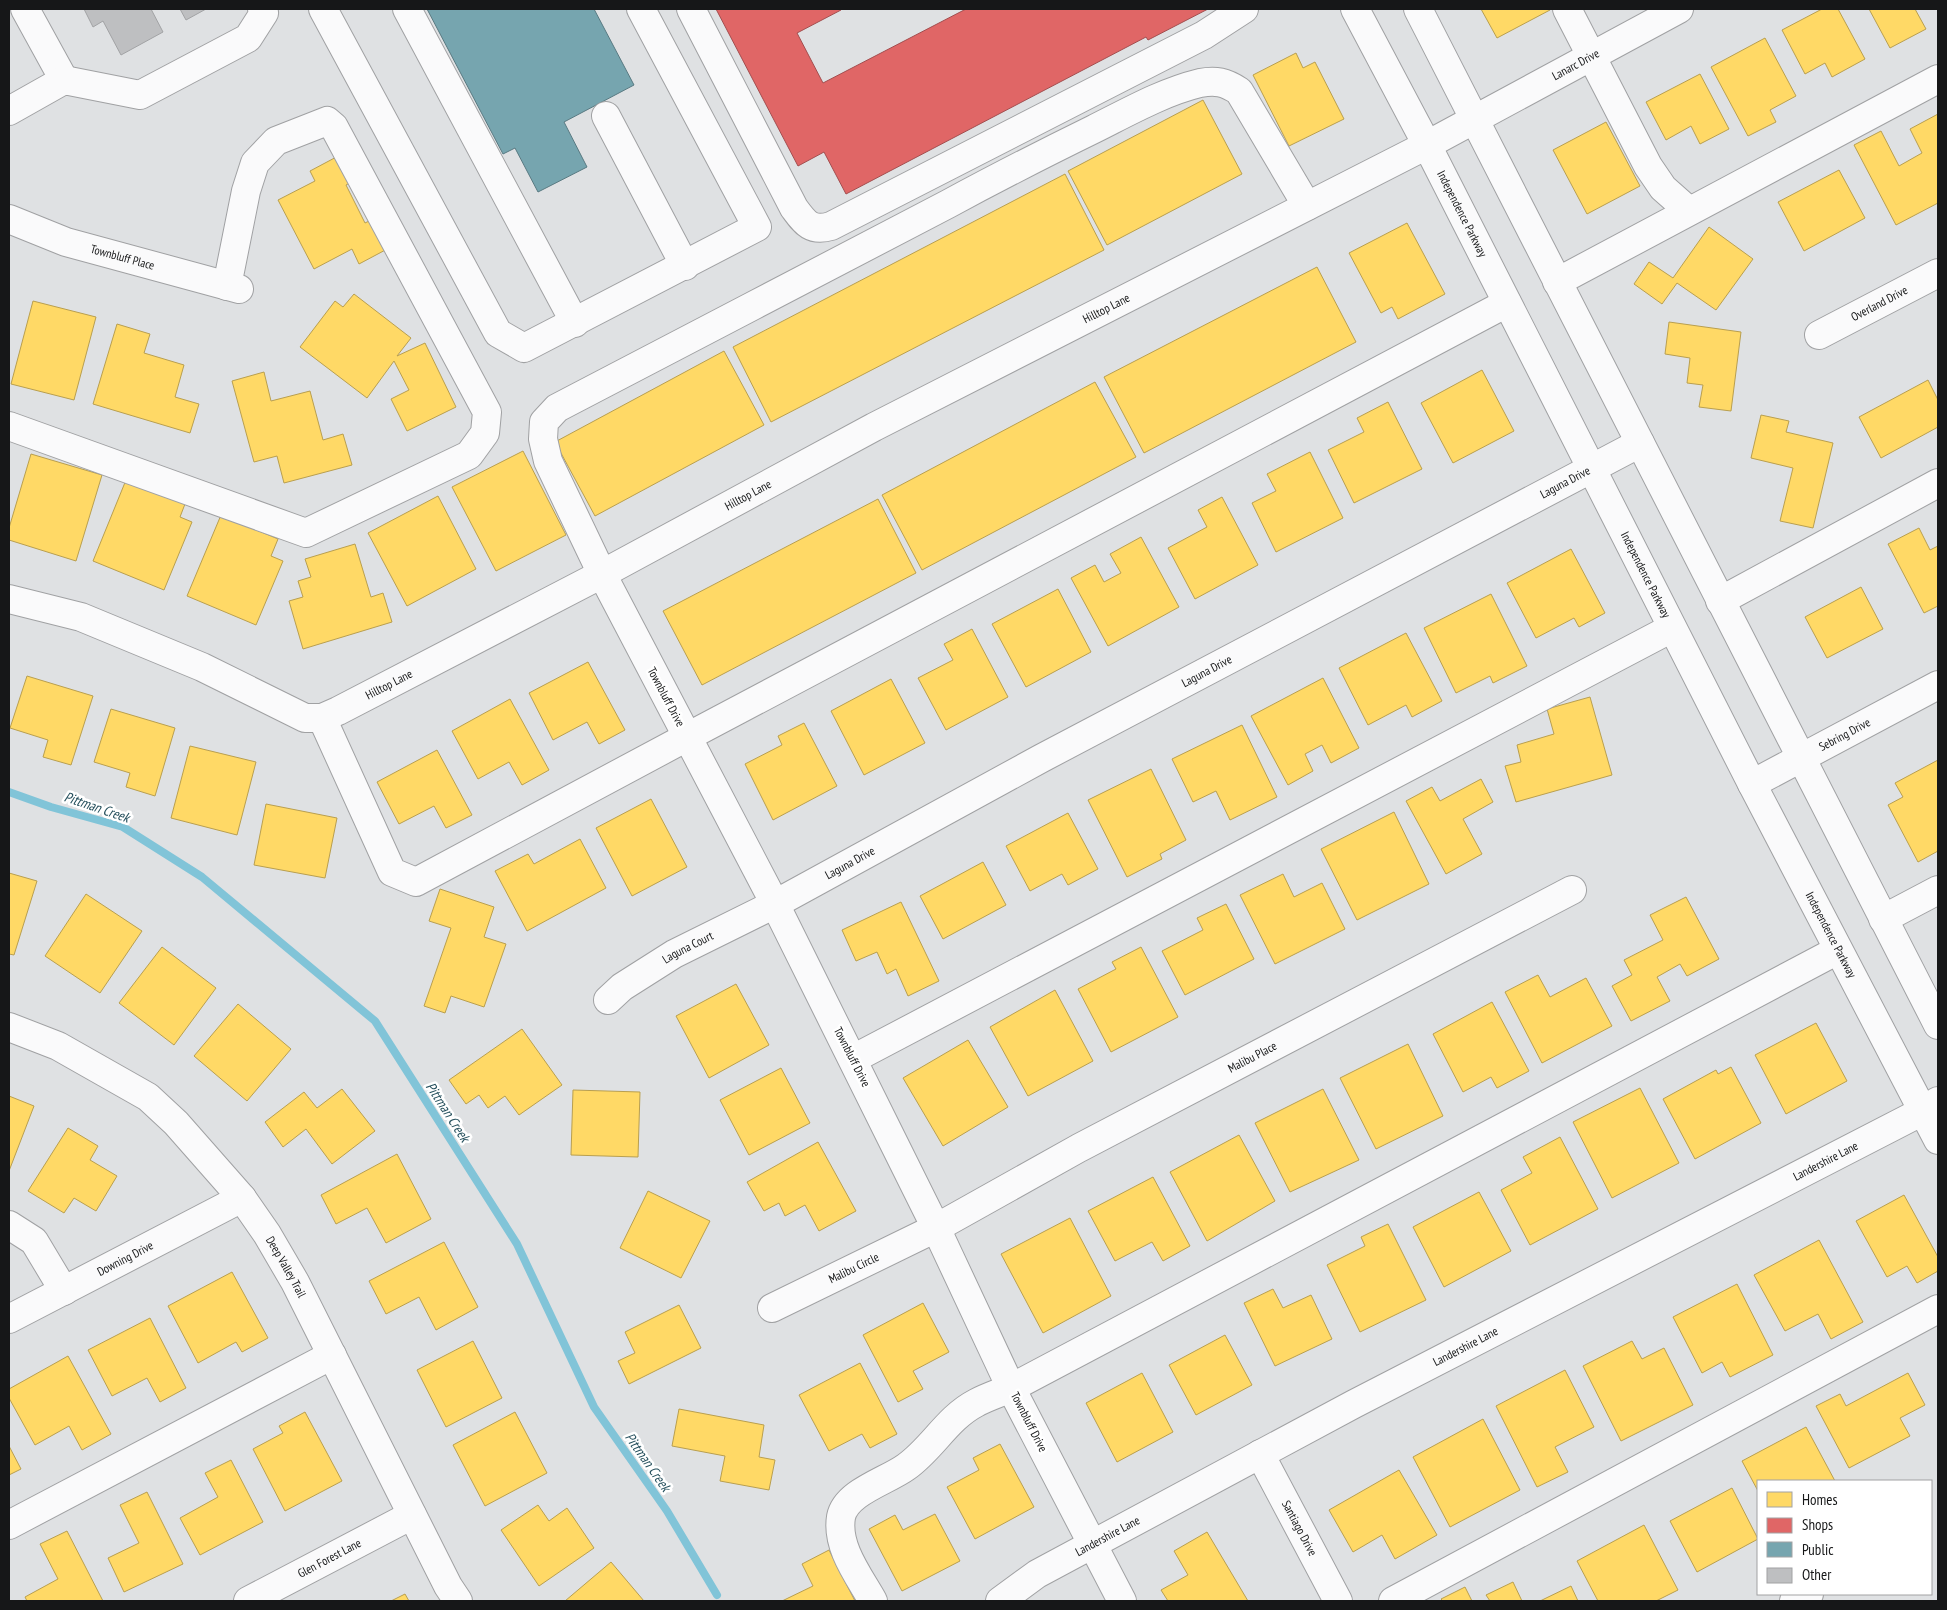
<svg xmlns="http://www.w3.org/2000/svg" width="1947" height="1610" font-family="'PT Sans Narrow',sans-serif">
	<rect width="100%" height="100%" fill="#dfe1e3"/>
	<g fill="#ffd966" stroke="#b99f4f">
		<path d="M1481 9H1549L1550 10 1497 38Z"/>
		<path d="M1822 9H1838L1865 59 1832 77 1825 63 1805 74 1782 30Z"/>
		<path d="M1869 9H1915L1926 29 1890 48Z"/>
		<path d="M1765 38 1796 96 1770 110 1776 122 1748 136 1711 67Z"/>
		<path d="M1296 53 1303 68 1315 62 1344 119 1289 146 1253 75Z"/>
		<path d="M1700 74 1729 129 1700 144 1691 126 1666 140 1646 102Z"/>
		<path d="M1203 100 1242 174 1107 245 1068 171Z"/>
		<path d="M1938 114V203L1896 225 1854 145 1881 131 1899 166 1922 153 1910 129Z"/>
		<path d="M1606 122 1640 186 1587 214 1553 150Z"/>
		<path d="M342 154 355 180 346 185 365 223 375 218 391 247 359 264 352 249 314 269 278 200 315 181 310 171Z"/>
		<path d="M1839 170 1865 218 1804 251 1778 202Z"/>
		<path d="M1065 174 1104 250 771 422 733 347Z"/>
		<path d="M1407 223 1445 294 1398 319 1392 307 1381 313 1349 253Z"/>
		<path d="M1709 227 1753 259 1716 310 1677 283 1662 304 1634 284 1649 262 1673 278Z"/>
		<path d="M1317 267 1356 342 1144 453 1104 377Z"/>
		<path d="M354 294 411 338 397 356 425 343 456 407 407 431 391 399 409 390 394 361 367 398 300 347 335 301 343 307Z"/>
		<path d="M33 301 96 317 74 400 11 384Z"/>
		<path d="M1669 322 1741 332 1731 411 1699 407 1703 385 1687 383 1690 358 1665 354Z"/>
		<path d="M117 324 150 334 144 353 184 365 175 397 199 404 190 433 93 404Z"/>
		<path d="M724 351 764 425 595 516 555 442Z"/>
		<path d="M1482 370 1514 431 1453 463 1421 403Z"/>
		<path d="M264 372 271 401 310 391 323 440 343 434 352 465 284 483 277 456 254 462 232 381Z"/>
		<path d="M1928 380 1938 400V427L1881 458 1859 417Z"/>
		<path d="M1095 382 1136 457 922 570 882 495Z"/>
		<path d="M1388 402 1422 469 1354 503 1328 450 1364 432 1357 418Z"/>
		<path d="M1761 415 1789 421 1786 432 1833 443 1813 528 1780 521 1793 468 1751 458Z"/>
		<path d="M523 451 566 535 496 571 452 487Z"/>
		<path d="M1310 452 1343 518 1276 552 1252 503 1276 491 1267 474Z"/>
		<path d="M31 454 102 475 76 561 9 540V528Z"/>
		<path d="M126 480 185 504 180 517 192 522 164 590 93 561Z"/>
		<path d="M438 496 476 569 407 606 368 533Z"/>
		<path d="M1222 497 1258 565 1195 599 1168 548 1207 527 1198 510Z"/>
		<path d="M878 499 916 573 702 685 663 611Z"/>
		<path d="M221 515 278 539 271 556 283 561 256 625 187 596Z"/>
		<path d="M1919 528 1930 550 1938 546V606L1924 613 1888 544Z"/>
		<path d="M1141 537 1179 607 1108 646 1071 578 1095 565 1104 582 1121 573 1110 554Z"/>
		<path d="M355 544 371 597 383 593 392 622 303 649 289 601 303 597 298 581 311 577 305 559Z"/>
		<path d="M1571 549 1605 613 1579 627 1574 618 1536 638 1507 583Z"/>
		<path d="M1861 587 1883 629 1827 658 1805 617Z"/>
		<path d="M1058 589 1091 652 1026 687 992 624Z"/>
		<path d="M1491 594 1527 666 1493 683 1490 676 1456 693 1424 628Z"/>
		<path d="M972 629 1008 697 946 730 918 678 953 660 944 644Z"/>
		<path d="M1406 633 1442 701 1412 717 1406 705 1368 725 1339 668Z"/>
		<path d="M588 662 625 730 599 744 587 722 553 740 529 693Z"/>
		<path d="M27 676 93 696 71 765 43 757 48 740 10 728Z"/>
		<path d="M1323 678 1359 748 1331 763 1322 745 1305 754 1313 771 1288 785 1251 716Z"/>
		<path d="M891 679 925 743 864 775 831 711Z"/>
		<path d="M1590 697 1612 775 1516 802 1505 766 1521 762 1517 745 1554 734 1547 709Z"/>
		<path d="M510 699 549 770 522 785 509 762 478 779 452 731Z"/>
		<path d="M111 709 175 728 155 796 126 787 130 773 94 762Z"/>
		<path d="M804 723 837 786 773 820 745 764 782 745 778 736Z"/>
		<path d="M1242 725 1277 797 1230 820 1216 791 1193 802 1172 759Z"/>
		<path d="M190 746 256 762 237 835 171 818Z"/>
		<path d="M437 750 472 815 446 828 434 806 399 824 377 782Z"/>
		<path d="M1938 760V851L1918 862 1888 805 1903 797 1895 783Z"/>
		<path d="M1151 769 1186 840 1160 854 1162 859 1127 877 1088 800Z"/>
		<path d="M1481 779 1493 802 1463 819 1482 854 1446 874 1406 801 1432 787 1440 801Z"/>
		<path d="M651 799 687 867 632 896 596 828Z"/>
		<path d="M266 804 337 818 325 878 254 865Z"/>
		<path d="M1394 812 1429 884 1357 920 1321 849Z"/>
		<path d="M1068 813 1098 869 1068 885 1062 874 1030 891 1006 846Z"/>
		<path d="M580 839 606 888 527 931 495 871 528 854 534 864Z"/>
		<path d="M983 862 1006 905 943 939 920 896Z"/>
		<path d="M9 873 37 881 14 955 9 954Z"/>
		<path d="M1283 874 1294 897 1322 883 1345 929 1275 964 1240 895Z"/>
		<path d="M440 889 494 907 484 937 506 944 484 1007 451 996 445 1013 424 1006 451 928 429 921Z"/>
		<path d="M86 894 142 931 100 993 45 956Z"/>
		<path d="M1686 897 1719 959 1687 976 1680 964 1657 977 1670 1001 1631 1021 1612 986 1632 975 1624 960 1663 940 1650 915Z"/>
		<path d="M901 902 939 981 908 996 896 969 887 974 877 952 856 961 842 930Z"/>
		<path d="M1226 904 1254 959 1185 995 1162 951 1203 930 1197 918Z"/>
		<path d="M162 947 216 988 174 1045 119 1003Z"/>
		<path d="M1141 947 1178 1017 1111 1052 1078 989 1116 969 1112 962Z"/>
		<path d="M1538 975 1550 997 1586 978 1612 1026 1542 1063 1505 992Z"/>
		<path d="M736 984 769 1045 709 1078 676 1016Z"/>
		<path d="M1055 990 1093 1061 1028 1096 990 1027Z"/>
		<path d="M1492 1002 1529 1071 1497 1088 1491 1077 1463 1092 1433 1034Z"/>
		<path d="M238 1004 291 1049 247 1101 194 1056Z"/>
		<path d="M1816 1023 1847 1081 1786 1114 1755 1055Z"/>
		<path d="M522 1029 562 1085 519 1115 505 1096 488 1108 479 1095 466 1104 449 1080Z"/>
		<path d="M968 1040 1008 1107 943 1146 903 1078Z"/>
		<path d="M1408 1044 1443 1116 1376 1149 1340 1078Z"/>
		<path d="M1731 1067 1761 1123 1695 1159 1663 1099 1716 1070 1718 1074Z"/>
		<path d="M781 1068 810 1123 749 1155 720 1100Z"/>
		<path d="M1640 1088 1679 1163 1612 1198 1573 1122Z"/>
		<path d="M342 1089 375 1131 332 1164 306 1129 283 1147 265 1122 304 1092 317 1108Z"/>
		<path d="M1323 1089 1359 1160 1290 1192 1255 1123Z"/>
		<path d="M573 1090 640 1092 638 1157 571 1155Z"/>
		<path d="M9 1096 34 1106 9 1171Z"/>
		<path d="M68 1128 98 1146 90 1160 117 1176 96 1211 74 1198 64 1213 28 1191Z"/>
		<path d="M1239 1135 1275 1201 1207 1241 1170 1172Z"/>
		<path d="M1560 1137 1598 1209 1530 1245 1501 1190 1532 1173 1523 1157Z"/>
		<path d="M818 1142 856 1211 819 1231 805 1205 785 1216 779 1203 764 1211 747 1182Z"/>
		<path d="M397 1154 431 1219 386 1243 367 1208 336 1224 321 1195Z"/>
		<path d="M1153 1177 1190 1246 1163 1261 1152 1242 1115 1261 1088 1211Z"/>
		<path d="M648 1191 710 1221 681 1278 620 1248Z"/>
		<path d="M1479 1192 1511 1251 1444 1287 1413 1227Z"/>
		<path d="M1904 1195 1938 1257V1271L1917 1283 1907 1266 1887 1277 1856 1221Z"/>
		<path d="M1070 1218 1111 1296 1043 1333 1001 1254Z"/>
		<path d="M1388 1224 1426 1300 1360 1332 1327 1265 1365 1246 1361 1237Z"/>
		<path d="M1819 1240 1863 1322 1831 1339 1818 1314 1785 1331 1754 1275Z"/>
		<path d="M444 1242 478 1307 436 1330 419 1297 386 1314 369 1281Z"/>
		<path d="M232 1272 268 1338 242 1352 236 1342 198 1363 168 1306Z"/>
		<path d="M1737 1284 1773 1355 1730 1377 1722 1362 1702 1373 1673 1317Z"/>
		<path d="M1273 1289 1283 1308 1311 1295 1332 1339 1275 1366 1244 1303Z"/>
		<path d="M923 1303 949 1352 913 1371 923 1389 898 1402 863 1335Z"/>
		<path d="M679 1305 701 1348 629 1384 618 1361 635 1353 625 1332Z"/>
		<path d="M150 1318 186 1388 160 1402 147 1378 112 1396 88 1350Z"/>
		<path d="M1225 1335 1252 1385 1196 1415 1169 1365Z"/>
		<path d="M473 1341 502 1398 446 1427 417 1370Z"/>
		<path d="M1632 1341 1642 1359 1664 1348 1693 1405 1621 1441 1583 1366Z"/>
		<path d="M68 1356 111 1434 82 1450 69 1426 35 1445 9 1398V1389Z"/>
		<path d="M860 1363 897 1434 870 1448 862 1434 829 1451 799 1395Z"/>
		<path d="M1565 1370 1594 1427 1555 1447 1568 1472 1537 1487 1496 1406Z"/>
		<path d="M1142 1373 1173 1432 1117 1462 1086 1403Z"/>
		<path d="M1908 1373 1925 1405 1900 1418 1910 1436 1849 1468 1816 1406 1840 1394 1846 1406Z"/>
		<path d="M679 1409 764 1425 759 1457 775 1460 769 1490 720 1481 725 1456 672 1446Z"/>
		<path d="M305 1412 342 1481 285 1511 253 1449 283 1433 279 1426Z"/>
		<path d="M515 1412 547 1473 485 1506 453 1445Z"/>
		<path d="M1483 1419 1520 1490 1450 1527 1413 1457Z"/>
		<path d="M1806 1427 1835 1481H1758V1491L1742 1461Z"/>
		<path d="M1000 1444 1034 1507 975 1539 947 1487 979 1470 973 1458Z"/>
		<path d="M9 1446 21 1469 9 1475Z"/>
		<path d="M231 1460 263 1522 200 1555 180 1518 218 1497 205 1473Z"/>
		<path d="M1399 1470 1437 1535 1395 1559 1382 1535 1353 1552 1329 1510Z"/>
		<path d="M1732 1488 1758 1539 1697 1572 1670 1521Z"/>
		<path d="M147 1492 183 1564 124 1592 108 1558 139 1543 120 1505Z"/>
		<path d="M538 1505 549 1521 567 1508 594 1548 539 1586 501 1530Z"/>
		<path d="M935 1514 960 1561 902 1591 869 1529 895 1515 903 1530Z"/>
		<path d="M1644 1525 1678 1590 1656 1601H1598L1577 1561Z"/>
		<path d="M67 1531 103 1601H27L25 1597 58 1579 40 1544Z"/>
		<path d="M1207 1532 1248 1601H1168L1161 1590 1188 1575 1174 1551Z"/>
		<path d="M829 1550 855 1601H782L813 1586 802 1564Z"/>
		<path d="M611 1562 644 1601H565Z"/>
		<path d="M1513 1582 1522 1601H1490L1486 1595Z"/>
		<path d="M1571 1586 1578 1601H1540Z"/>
		<path d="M1465 1587 1472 1601H1443L1441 1599Z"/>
		<path d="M405 1594 409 1601H391Z"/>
	</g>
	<path fill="#e06666" stroke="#a34e4f" d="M716 9H840L841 10 797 33 823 83 966 9H1208L1148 40 1146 37 846 194 824 152 798 166Z"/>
	<path fill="#76a5af" stroke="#597a82" d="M427 9H594L634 85 564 122 587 167 538 192 515 148 503 154Z"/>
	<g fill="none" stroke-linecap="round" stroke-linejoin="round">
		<path stroke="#81c4d8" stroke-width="8" d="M9 792 51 807 123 827 202 877 375 1021 517 1244 594 1407 667 1511 717 1595"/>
	</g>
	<g fill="#bebfc1" stroke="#a2a3a5">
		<path d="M84 9H151L163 32 121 55 103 21 93 27Z"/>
		<path d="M180 9H206L186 20Z"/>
	</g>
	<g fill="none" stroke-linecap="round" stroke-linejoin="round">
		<defs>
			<g id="minor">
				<path d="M25 9 64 80"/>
				<path d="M323 9 498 333 524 348 757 227 641 9"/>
				<path d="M407 9 575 323"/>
				<path d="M691 9 794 208C805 223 811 232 831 226L1204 35 1244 9"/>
				<path d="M1567 9 1648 166 1663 188 1689 211"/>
				<path d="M9 111 64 80 140 95 248 38 264 13 262 9"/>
				<path d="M606 116 685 266"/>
				<path id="s1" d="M9 219 66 242 239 289"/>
				<path d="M1557 282 1938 79"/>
				<path id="s2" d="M1819 335 1938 273"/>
				<path d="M9 426 306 533 469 455 485 433 487 412 334 127 327 121 276 141 255 163 246 191 227 286"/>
				<path id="s3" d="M9 599 81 617 202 667 305 718H322L338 711 602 574 874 427 1427 145 1679 9"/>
				<path d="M1720 601 1938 483"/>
				<path d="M322 718 392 872 416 882 687 737 1507 303"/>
				<path id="s4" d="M1752 784 1938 685"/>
				<path d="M1883 919 1938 890"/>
				<path id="s5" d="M608 1000 622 987 674 954 775 904 1042 758 1640 443"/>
				<path id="s6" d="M9 1027 58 1046 148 1097 176 1123 242 1198 267 1234 295 1282 448 1586 458 1601"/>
				<path d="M853 1059 1672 628"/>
				<path d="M9 1225 34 1241 64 1291"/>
				<path id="s7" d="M772 1308 936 1228 1079 1148 1572 890"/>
				<path id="s8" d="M9 1319 242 1198"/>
				<path id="s9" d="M1260 1454 1338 1601"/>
				<path d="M9 1525 332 1355"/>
				<path id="s10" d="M248 1601 412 1515"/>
				<path d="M873 1601C859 1576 836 1547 841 1517 846 1492 887 1481 906 1467 932 1449 947 1418 976 1403 987 1397 1000 1393 1011 1388L1838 950"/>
				<path id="s11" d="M1000 1601 1037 1574 1354 1404 1923 1111 1938 1101"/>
				<path d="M1122 1601 1011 1388 936 1228 775 904 602 574 548 461 543 439 544 422 557 408C687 339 818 273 948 204 996 178 1045 153 1094 129 1128 112 1163 92 1200 83 1216 80 1225 82 1239 91L1307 206"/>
				<path d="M1393 1601 1938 1309"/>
				<path d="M1794 1601 1809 1594"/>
			</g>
			<g id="major">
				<path id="s12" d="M1355 9 1427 145 1752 784 1938 1140"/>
				<path d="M1418 9 1938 1025"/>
			</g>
		</defs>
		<use href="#minor" stroke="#a0a1a3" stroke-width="30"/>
		<use href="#major" stroke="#a0a1a3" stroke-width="30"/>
		<use href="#minor" stroke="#fafafb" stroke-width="28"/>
		<use href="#major" stroke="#fafafb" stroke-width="28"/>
	</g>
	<g text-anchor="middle" stroke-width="5" stroke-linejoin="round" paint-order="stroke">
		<g font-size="12" fill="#161718" stroke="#fff">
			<text dy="4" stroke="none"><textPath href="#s3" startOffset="1751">Lanarc Drive</textPath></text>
			<text dy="4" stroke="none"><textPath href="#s12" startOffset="231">Independence Parkway</textPath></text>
			<text dy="4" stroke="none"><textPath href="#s1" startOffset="120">Townbluff Place</textPath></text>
			<text dy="4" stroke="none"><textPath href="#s2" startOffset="68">Overland Drive</textPath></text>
			<text dy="4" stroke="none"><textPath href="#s3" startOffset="1222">Hilltop Lane</textPath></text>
			<text dy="4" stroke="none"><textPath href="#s5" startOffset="1089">Laguna Drive</textPath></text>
			<text dy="4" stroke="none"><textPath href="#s3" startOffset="818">Hilltop Lane</textPath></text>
			<text dy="4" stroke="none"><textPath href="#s12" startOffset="636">Independence Parkway</textPath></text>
			<text dy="4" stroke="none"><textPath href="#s5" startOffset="684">Laguna Drive</textPath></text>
			<text dy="4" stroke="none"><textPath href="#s3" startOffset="412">Hilltop Lane</textPath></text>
			<text transform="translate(666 697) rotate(62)" y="4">Townbluff Drive</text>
			<text dy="4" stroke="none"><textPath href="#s4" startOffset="105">Sebring Drive</textPath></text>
			<text dy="4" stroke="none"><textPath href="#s5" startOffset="279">Laguna Drive</textPath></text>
			<text dy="4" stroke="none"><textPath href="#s12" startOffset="1041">Independence Parkway</textPath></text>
			<text dy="4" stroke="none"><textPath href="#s5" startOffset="96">Laguna Court</textPath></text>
			<text transform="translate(852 1057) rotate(63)" y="4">Townbluff Drive</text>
			<text dy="4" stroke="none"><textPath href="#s7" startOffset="542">Malibu Place</textPath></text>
			<text dy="4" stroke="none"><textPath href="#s11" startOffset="936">Landershire Lane</textPath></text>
			<text dy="4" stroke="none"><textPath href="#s8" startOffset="131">Downing Drive</textPath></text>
			<text dy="4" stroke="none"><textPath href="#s6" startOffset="376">Deep Valley Trail</textPath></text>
			<text dy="4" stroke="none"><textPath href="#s7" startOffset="91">Malibu Circle</textPath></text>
			<text dy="4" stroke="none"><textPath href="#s11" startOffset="531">Landershire Lane</textPath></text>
			<text transform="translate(1029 1422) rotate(63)" y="4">Townbluff Drive</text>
			<text dy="4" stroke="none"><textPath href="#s9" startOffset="84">Santiago Drive</textPath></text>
			<text dy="4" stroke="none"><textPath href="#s11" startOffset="126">Landershire Lane</textPath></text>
			<text dy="4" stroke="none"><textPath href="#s10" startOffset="92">Glen Forest Lane</textPath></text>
		</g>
		<g font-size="14" font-style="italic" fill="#26505d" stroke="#fff">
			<text transform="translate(97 807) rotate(19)" y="5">Pittman Creek</text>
			<text transform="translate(448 1112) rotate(57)" y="5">Pittman Creek</text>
			<text transform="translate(648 1462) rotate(55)" y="5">Pittman Creek</text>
		</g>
	</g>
	<rect width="1947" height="1610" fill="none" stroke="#161718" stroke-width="20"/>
	<rect x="1757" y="1480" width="175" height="115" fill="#ffffff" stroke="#a2a2a3"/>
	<rect x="1767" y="1492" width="25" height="15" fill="#ffd966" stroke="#a2a2a3"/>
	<text x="1802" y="1505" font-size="15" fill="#161718">Homes</text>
	<rect x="1767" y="1518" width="25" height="15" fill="#e06666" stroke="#a2a2a3"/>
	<text x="1802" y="1530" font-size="15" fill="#161718">Shops</text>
	<rect x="1767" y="1542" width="25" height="15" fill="#76a5af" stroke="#a2a2a3"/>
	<text x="1802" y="1555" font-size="15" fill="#161718">Public</text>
	<rect x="1767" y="1568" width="25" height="15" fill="#bebfc1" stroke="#a2a2a3"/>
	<text x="1802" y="1580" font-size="15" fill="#161718">Other</text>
</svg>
